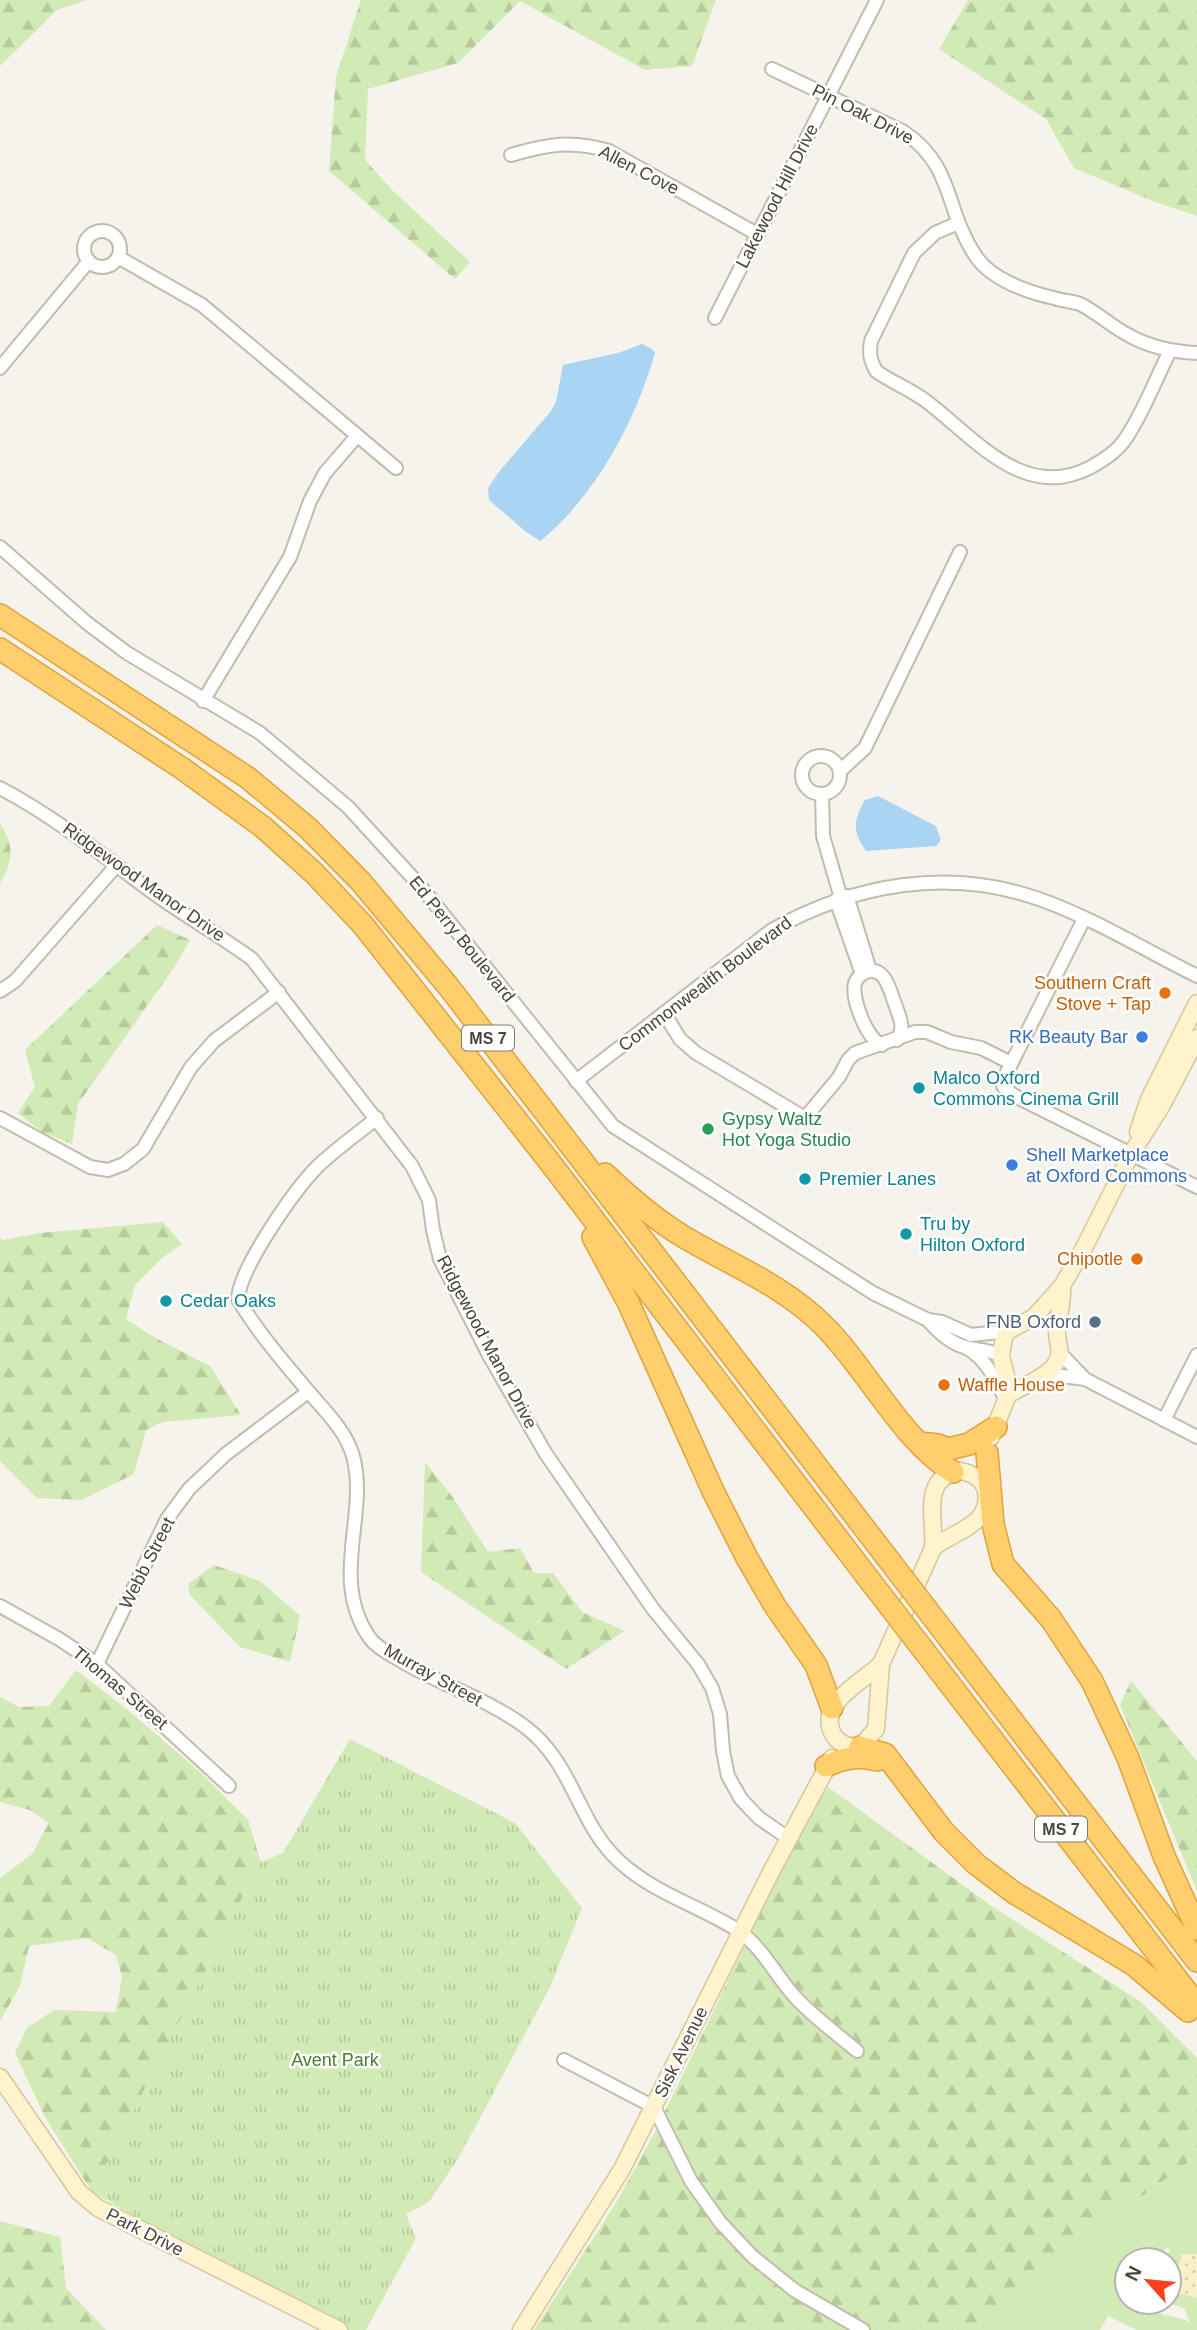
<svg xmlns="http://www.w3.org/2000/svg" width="1197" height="2330" font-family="Helvetica,sans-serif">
	<defs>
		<pattern id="forest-firs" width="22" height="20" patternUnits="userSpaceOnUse" patternTransform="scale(1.75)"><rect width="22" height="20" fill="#d2eab5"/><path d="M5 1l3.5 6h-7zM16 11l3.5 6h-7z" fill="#b6ca9c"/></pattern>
		<pattern id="sand-dots" width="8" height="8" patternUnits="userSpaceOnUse" patternTransform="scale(1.75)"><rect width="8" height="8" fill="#f9efc9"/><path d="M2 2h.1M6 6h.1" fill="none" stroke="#d7cead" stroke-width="1.8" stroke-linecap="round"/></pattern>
		<pattern id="park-tufts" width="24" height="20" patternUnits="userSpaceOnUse" patternTransform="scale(1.75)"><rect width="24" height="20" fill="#d2eab5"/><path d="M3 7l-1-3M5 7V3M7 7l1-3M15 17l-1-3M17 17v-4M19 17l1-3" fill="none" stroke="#b6ca9c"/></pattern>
	</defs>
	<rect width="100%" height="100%" fill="#f6f3ec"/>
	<path fill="#d2eab5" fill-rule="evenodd" d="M1197 2156V2330H1137L1108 2316 1100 2330H988L1002 2308 1101 2226ZM1165 2248 1170 2249 1167 2260 1169 2302H1164L1184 2308 1191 2324 1186 2320 1161 2314 1159 2309 1145 2316 1139 2306 1145 2302H1127V2260H1162Z"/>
	<g fill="url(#forest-firs)">
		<path d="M0 0H88L57 10 0 66Z"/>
		<path d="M361 0H716L692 66 645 70 520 1 458 63 368 89 365 160 392 190 470 262 455 279 329 171 336 77Z"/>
		<path d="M968 0H1197V216L1158 203 1074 168 1046 119 939 49Z"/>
		<path d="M0 823C14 846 14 860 0 883Z"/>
		<path d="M157 925 190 940 175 966 78 1104 72 1144 42 1132 18 1113 35 1087 25 1050Z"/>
		<path d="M163 1222 182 1244 162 1258 135 1285 126 1319 152 1336 210 1366 241 1415 163 1422 146 1430 134 1474 81 1500 37 1498 0 1461V1238L3 1240 40 1233Z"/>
		<path d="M425 1462 452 1496 488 1552 520 1548 534 1573H553L582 1612 625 1631 566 1669 421 1572Z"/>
		<path d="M214 1565 260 1581 300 1616 290 1662 240 1647 190 1595 188 1584Z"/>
		<path d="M76 1670 128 1710 202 1774 248 1820 261 1862 92 2192 45 2117 15 2053 27 2028 54 2010 116 2012 122 1977 116 1955 87 1938 29 1946 20 1986 0 2021V1878L32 1854 49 1823 30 1810 0 1802V1697L19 1707 49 1706Z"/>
		<path d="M1131 1681 1197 1761V1891L1120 1705Z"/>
		<path d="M828 1787 993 1907 1141 2002 1197 2058V2156L1101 2226 1002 2308 988 2330H534L616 2203 656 2130 799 1834Z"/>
		<path d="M0 2221 60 2237 66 2288 106 2330H0Z"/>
	</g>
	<path fill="url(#sand-dots)" d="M1181 2254H1197V2298L1181 2294 1174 2298 1169 2294V2287L1174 2283Z"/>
	<path fill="url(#park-tufts)" d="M350 1739 515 1823 582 1908 549 1989 459 2157 429 2202 406 2214 416 2238 366 2330H340L92 2192 261 1862 283 1853Z"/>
	<g fill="#a9d4f2">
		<path d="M642 344 652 349 655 353C635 422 596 496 540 541L525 531 489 500 488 488 498 473 551 411 556 402 563 365 618 353Z"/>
		<path d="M878 796 936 826 941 840 936 846 866 851C852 831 853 821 865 800Z"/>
	</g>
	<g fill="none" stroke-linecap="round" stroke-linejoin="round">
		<defs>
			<g id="street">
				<path d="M772 69 904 132C955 167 944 208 975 255 990 279 1027 292 1054 298 1062 301 1072 301 1080 304 1098 313 1112 327 1130 336 1150 347 1174 352 1197 353"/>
				<path d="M511 155C548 144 572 140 609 151L757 234"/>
				<path d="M958 223 935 233 914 253 871 341C869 353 870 360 876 371 891 382 910 389 926 401 974 437 1024 503 1091 467 1102 461 1116 452 1124 441 1143 414 1155 380 1170 351"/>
				<circle cx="102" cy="249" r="18"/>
				<path d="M118 257 202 305 396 468"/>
				<path d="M715 318 877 0"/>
				<path d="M0 368 89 261"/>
				<path d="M0 547 87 623 127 653 260 733 348 807 422 888 613 1126 873 1293 928 1320 942 1322 971 1335 1008 1331"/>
				<path d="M203 701 290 557 310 501 325 473 357 436"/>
				<circle cx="821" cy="775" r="19"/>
				<path d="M840 771 865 748 960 552"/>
				<path d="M0 788C57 818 107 859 159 897 189 918 222 937 252 959L412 1166 429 1200 433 1230 440 1259 490 1357 546 1454 653 1609 698 1664 712 1688 720 1714 723 1751 728 1776 741 1799 759 1818 788 1838"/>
				<path d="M822 794 823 836 841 898"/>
				<path d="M847 896 870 970"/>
				<path d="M836 900 862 974"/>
				<path d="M1084 919 1003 1080V1086L1013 1095 1197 1187"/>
				<path d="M0 991 15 981 116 866"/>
				<path d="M664 1013 680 1039 696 1053 805 1118 839 1077 848 1060 855 1053 915 1032H927L951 1042 981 1048 1011 1063"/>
				<path d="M882 1045C867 1040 851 998 855 983 857 978 861 974 866 972 885 965 890 991 895 1004 899 1016 906 1028 897 1040"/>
				<path d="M576 1081 772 930C854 884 948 867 1039 899 1093 918 1145 950 1197 976"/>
				<path d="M0 1118 90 1167 108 1170 124 1164 143 1149 191 1067 214 1041 279 992"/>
				<path d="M377 1118C357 1134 336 1149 318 1166 295 1189 239 1269 238 1299 256 1330 285 1364 308 1391 325 1411 346 1431 353 1456 369 1515 329 1578 369 1637 376 1647 388 1653 398 1659 438 1684 486 1698 524 1726 575 1764 576 1822 620 1862 655 1894 700 1906 739 1931 763 1948 777 1978 797 1999 815 2018 837 2034 857 2051"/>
				<path d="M928 1320C939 1333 952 1345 969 1348 981 1350 990 1350 1001 1356"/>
				<path d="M967 1348C987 1360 995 1379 1006 1400"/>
				<path d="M1060 1353 1085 1379"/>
				<path d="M1046 1374 1085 1379 1197 1437"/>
				<path d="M1164 1420 1197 1355"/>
				<path d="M0 1606 59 1639 97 1664 229 1786"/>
				<path d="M97 1664 167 1519 189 1489 226 1454 308 1392"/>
				<path d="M564 2060 654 2107 691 2181 720 2222 752 2256 794 2290 863 2330"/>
			</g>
			<g id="secondary">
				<path d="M1138 1132 1149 1099 1197 1003"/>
				<path d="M1008 1395C1023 1385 1055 1375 1059 1356 1061 1348 1056 1338 1057 1329 1059 1314 1063 1301 1062 1286"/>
				<path d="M991 1437 1008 1395 1007 1380 1001 1356 1004 1337 1008 1331 1034 1317 1062 1286 1085 1246 1131 1154 1161 1107 1197 1038"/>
				<path d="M961 1471C971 1473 983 1479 986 1491 992 1526 953 1531 933 1548 936 1521 919 1476 961 1471Z"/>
				<path d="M881 1664 876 1729 860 1747C849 1747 837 1744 832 1732 818 1703 864 1681 881 1664Z"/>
				<path d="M881 1664 933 1548"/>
				<path d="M0 2077 79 2192 98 2208 339 2330"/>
				<path d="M521 2330 622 2169 772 1870 832 1758"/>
			</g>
			<g id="highway">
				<path d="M0 615 248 778 308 828 361 882 448 986 885 1555"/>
				<path d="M0 649 183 769 263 827 314 873 363 925 552 1165 871 1582"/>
				<path d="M605 1174C629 1197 656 1220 684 1237 731 1265 783 1285 823 1325 866 1367 902 1441 953 1472"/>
				<path d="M593 1237 628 1302 713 1491 747 1558 775 1606 816 1665 832 1708"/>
				<path d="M919 1443 938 1445 948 1449 969 1444 996 1427"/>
				<path d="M987 1453 993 1524 1003 1564 1051 1619 1092 1681 1128 1758 1164 1856 1197 1929"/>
				<path d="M938 1624 1197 1961"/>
				<path d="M925 1652 1197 2005"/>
				<path d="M860 1747 885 1754 944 1832 976 1864 1013 1892 1134 1965 1188 2011"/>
				<path d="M826 1766C844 1758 858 1755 877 1760"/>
			</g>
		</defs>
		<use href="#street" stroke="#c2bbae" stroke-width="16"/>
		<use href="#secondary" stroke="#d6c79b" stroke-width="19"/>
		<use href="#highway" stroke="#e0a43c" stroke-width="24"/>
		<use href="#street" stroke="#fff" stroke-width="12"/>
		<use href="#secondary" stroke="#fff3cd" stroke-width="16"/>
		<use href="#highway" stroke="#ffcf6e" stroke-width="21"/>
		<defs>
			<g id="highway-bridge">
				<path d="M885 1555 938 1624"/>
				<path d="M871 1582 925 1652"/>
			</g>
		</defs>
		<use href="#highway-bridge" stroke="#e0a43c" stroke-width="24" stroke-linecap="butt"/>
		<use href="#highway-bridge" stroke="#ffcf6e" stroke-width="21"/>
	</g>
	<g fill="#e8710a" stroke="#fff" stroke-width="2.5">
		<circle cx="1165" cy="993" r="7"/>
		<circle cx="1137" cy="1259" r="7"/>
		<circle cx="944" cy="1385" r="7"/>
	</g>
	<g fill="#3f7fe0" stroke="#fff" stroke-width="2.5">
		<circle cx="1142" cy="1037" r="7"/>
		<circle cx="1012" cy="1165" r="7"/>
	</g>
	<g fill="#0f9aa8" stroke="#fff" stroke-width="2.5">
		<circle cx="919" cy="1088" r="7"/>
		<circle cx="805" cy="1179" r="7"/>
		<circle cx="906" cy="1234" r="7"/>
		<circle cx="166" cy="1301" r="7"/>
	</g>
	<circle fill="#2e9e5b" stroke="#fff" stroke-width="2.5" cx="708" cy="1129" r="7"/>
	<circle fill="#5c6f8a" stroke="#fff" stroke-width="2.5" cx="1095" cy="1322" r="7"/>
	<g text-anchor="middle" stroke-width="5" stroke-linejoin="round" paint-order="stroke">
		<g fill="#fff" stroke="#817c74" stroke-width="2">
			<rect x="462" y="1025.5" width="52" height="25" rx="5"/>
			<rect x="1035" y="1816.5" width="52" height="25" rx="5"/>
		</g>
		<g font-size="16" font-weight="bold" fill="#4b4439">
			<text x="488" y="1044">MS 7</text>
			<text x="1061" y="1835">MS 7</text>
		</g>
		<g font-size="18" fill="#4b4439" stroke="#fff">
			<text transform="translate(863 114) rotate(27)" y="6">Pin Oak Drive</text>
			<text transform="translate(639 170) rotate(27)" y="6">Allen Cove</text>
			<text transform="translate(777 196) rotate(-63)" y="6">Lakewood Hill Drive</text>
			<text transform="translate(144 882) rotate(35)" y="6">Ridgewood Manor Drive</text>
			<text transform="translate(462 939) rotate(51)" y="6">Ed Perry Boulevard</text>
			<text transform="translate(705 984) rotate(-37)" y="6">Commonwealth Boulevard</text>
			<text transform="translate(487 1342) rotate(62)" y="6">Ridgewood Manor Drive</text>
			<text transform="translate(147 1563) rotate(-63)" y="6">Webb Street</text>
			<text transform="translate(433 1675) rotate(29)" y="6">Murray Street</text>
			<text transform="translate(120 1688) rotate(40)" y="6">Thomas Street</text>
			<text transform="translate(681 2052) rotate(-64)" y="6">Sisk Avenue</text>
			<text transform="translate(145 2232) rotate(27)" y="6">Park Drive</text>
		</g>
		<g font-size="18" fill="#c56008" stroke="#fff" text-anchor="end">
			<text x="1151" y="989">Southern Craft<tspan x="1151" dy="21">Stove + Tap</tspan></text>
			<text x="1123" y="1265">Chipotle</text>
			<text x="958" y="1391" text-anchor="start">Waffle House</text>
		</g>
		<g font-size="18" fill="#366cbe" stroke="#fff" text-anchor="end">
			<text x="1128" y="1043">RK Beauty Bar</text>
			<text x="1026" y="1161" text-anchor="start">Shell Marketplace<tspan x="1026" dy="21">at Oxford Commons</tspan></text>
		</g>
		<g font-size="18" fill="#0d838f" stroke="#fff" text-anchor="start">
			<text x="933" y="1084">Malco Oxford<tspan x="933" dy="21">Commons Cinema Grill</tspan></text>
			<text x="819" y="1185">Premier Lanes</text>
			<text x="920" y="1230">Tru by<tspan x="920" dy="21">Hilton Oxford</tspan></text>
			<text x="180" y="1307">Cedar Oaks</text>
		</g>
		<g font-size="18" fill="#27864d" stroke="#fff" text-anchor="start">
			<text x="722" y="1125">Gypsy Waltz<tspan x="722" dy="21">Hot Yoga Studio</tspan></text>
		</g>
		<g font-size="18" fill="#4e5e75" stroke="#fff" text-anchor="end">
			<text x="1081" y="1328">FNB Oxford</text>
		</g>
		<g font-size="18" fill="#4a7f2a" stroke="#fff">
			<text x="335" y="2066">Avent Park</text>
		</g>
	</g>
	<g transform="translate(1148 2281) rotate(297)"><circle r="33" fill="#ffffff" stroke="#b7b4b0" stroke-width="2"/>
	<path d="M0-5L12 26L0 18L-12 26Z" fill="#fc3f1d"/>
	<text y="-10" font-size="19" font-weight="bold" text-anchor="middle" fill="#4b4439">N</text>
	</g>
</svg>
